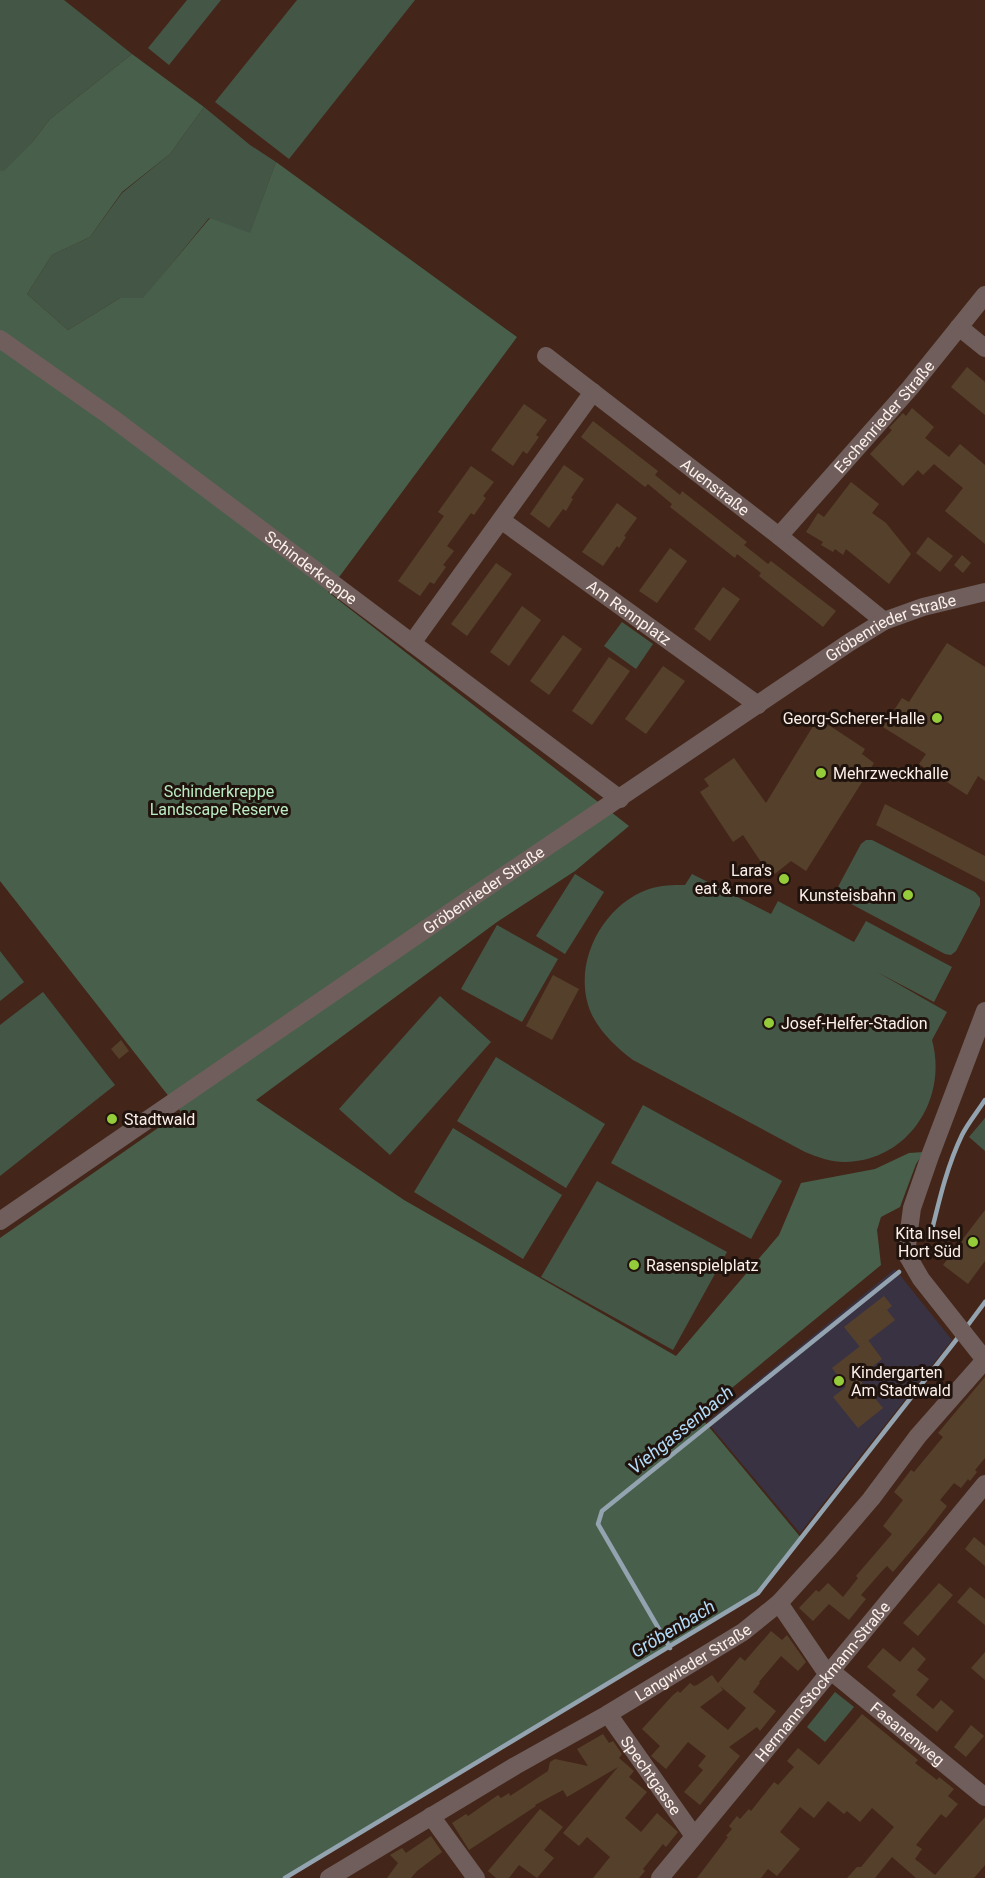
<svg xmlns="http://www.w3.org/2000/svg" width="985" height="1878" font-family="Roboto,sans-serif">
	<rect width="100%" height="100%" fill="#432619"/>
	<path fill="#393243" d="M895 1269 952 1340 800 1533 707 1422Z"/>
	<g fill="#445747">
		<path d="M0 0H64L132 54 50 119 34 140 4 172 0 170Z"/>
		<path d="M187 0H221L169 65 148 48Z"/>
		<path d="M297 0H415L289 159 215 102Z"/>
		<path d="M204 107 250 145 276 162 250 234 209 218 143 299 120 298 68 330 27 294 52 255 90 237 122 193 170 154Z"/>
		<path d="M622 622 653 644 636 669 604 646Z"/>
		<path d="M866 840H872L975 892 980 898V905L956 951 951 955 945 954 840 898 837 892 839 885 861 844Z"/>
		<path d="M575 874 604 892 565 954 536 936Z"/>
		<path d="M692 874 771 914 778 901 854 942 866 921 952 967 934 1002 877 972 947 1012 932 1040C948 1098 909 1161 845 1162 831 1162 817 1157 805 1152L633 1060C617 1048 603 1035 593 1017 569 969 600 906 649 889 661 885 673 885 685 885Z"/>
		<path d="M497 925 558 959 522 1022 461 989Z"/>
		<path d="M0 951 24 982 0 1001Z"/>
		<path d="M43 992 115 1085 0 1176V1025Z"/>
		<path d="M440 996 491 1042 390 1155 339 1109Z"/>
		<path d="M496 1057 605 1124 566 1188 457 1121Z"/>
		<path d="M643 1105 782 1181 751 1239 611 1163Z"/>
		<path d="M985 1118V1151L969 1137Z"/>
		<path d="M453 1128 562 1195 523 1259 414 1192Z"/>
		<path d="M597 1181 727 1252 673 1350 541 1277Z"/>
		<path d="M835 1692 854 1707 825 1742 807 1727Z"/>
	</g>
	<path fill="#48604b" d="M132 54 204 107 170 154 122 192 90 237 52 255 27 294 68 330 120 298H143L210 218 250 233 276 162 517 337 328 592 629 826 575 871 497 922 256 1100 404 1200 676 1356 779 1235 801 1183 875 1169 909 1153 924 1152 916 1164 900 1207 881 1217 877 1230 881 1265 699 1415 802 1539 758 1593 285 1878H0V1238L181 1112 0 881V170L4 171 34 140 50 119Z"/>
	<g fill="none" stroke-linecap="round" stroke-linejoin="round">
		<g stroke="#93a3b0" stroke-width="4.5">
			<path d="M931 1234C939 1201 947 1166 962 1135 968 1123 978 1111 985 1100"/>
			<path d="M965 1329 985 1302"/>
			<path d="M670 1648 598 1524 602 1511 899 1272"/>
			<path d="M285 1878 758 1593 960 1335"/>
		</g>
	</g>
	<g fill="#55412b" fill-rule="evenodd">
		<path d="M967 367 985 382V415L951 387Z"/>
		<path d="M524 404 547 420 536 435 539 437 527 454 523 451 513 466 491 450Z"/>
		<path d="M912 408 934 427 925 438 949 457 960 444 985 465V544L945 511 963 488 934 464 923 475 918 470 903 486 870 454 892 430 889 428 903 413 906 416Z"/>
		<path d="M593 421 658 471 655 475 680 495 682 491 747 542 744 545 768 564 771 561 836 611 823 627 759 576 761 573 737 554 735 558 670 507 672 504 648 484 645 487 581 437Z"/>
		<path d="M564 465 584 479 571 498 573 499 566 511 563 509 549 528 530 514Z"/>
		<path d="M471 466 494 482 483 496 486 498 474 515 471 513 447 546 454 551 443 565 446 567 434 584 430 582 420 596 398 581 444 516 438 512Z"/>
		<path d="M851 482 879 504 872 513 886 523 911 554 889 584 846 549 843 555 835 549 833 552 821 545 823 542 806 532 818 513 824 517Z"/>
		<path d="M617 503 637 518 624 536 626 537 619 548 617 546 603 566 582 552Z"/>
		<path d="M928 537 953 556 940 572 916 553Z"/>
		<path d="M670 548 687 561 657 603 639 591Z"/>
		<path d="M962 555 971 563 963 573 954 565Z"/>
		<path d="M496 563 512 574 467 636 451 624Z"/>
		<path d="M723 587 740 599 710 641 694 629Z"/>
		<path d="M522 606 541 620 509 666 490 652Z"/>
		<path d="M563 635 582 649 549 695 530 681Z"/>
		<path d="M947 643 985 667V781L978 776 967 795 919 764 926 754 883 727 902 698 909 702Z"/>
		<path d="M609 657 630 671 592 725 572 711Z"/>
		<path d="M663 666 685 681 646 734 625 719Z"/>
		<path d="M818 718 865 749 862 754 874 763 806 871 791 861 771 877 743 835 733 842 700 792 709 786 704 779 734 758 766 803Z"/>
		<path d="M885 804 985 856V882L876 825Z"/>
		<path d="M553 975 579 989 552 1040 526 1026Z"/>
		<path d="M121 1040 129 1051 119 1059 111 1049Z"/>
		<path d="M985 1210V1261L968 1284 943 1265Z"/>
		<path d="M884 1296 892 1306 887 1310 895 1320 860 1347 844 1327Z"/>
		<path d="M868 1340 882 1359 858 1378 883 1408 858 1428 833 1397 846 1387 832 1368Z"/>
		<path d="M985 1377V1458L975 1470 977 1472 970 1481 968 1479 961 1488 954 1483 940 1500 947 1506 927 1532 893 1572 887 1566 882 1571 861 1595 866 1599 849 1620 829 1604 813 1621 799 1608 816 1590 819 1592 828 1583 843 1597 858 1578 856 1576 892 1534 883 1526 903 1500 894 1492 911 1470 914 1472 943 1437 938 1433Z"/>
		<path d="M974 1537 985 1546V1566L965 1549Z"/>
		<path d="M939 1583 953 1595 918 1636 903 1623Z"/>
		<path d="M970 1587 985 1599V1625L957 1602Z"/>
		<path d="M771 1631 782 1640 787 1635 806 1662 798 1671 781 1656 759 1682 760 1683 753 1692 776 1711 760 1731 757 1727 729 1747 740 1756 700 1805 684 1792 703 1770 698 1766 706 1756 688 1742 666 1769 651 1756 660 1746 642 1729 673 1695 678 1691 680 1693 690 1683 694 1686 697 1685 712 1675 718 1683 740 1657 745 1661ZM720 1686 746 1708 728 1730 700 1707 723 1690Z"/>
		<path d="M913 1647 926 1659 917 1670 929 1679 916 1695 933 1709 941 1700 954 1711 937 1732 892 1695 896 1691 867 1667 883 1648 900 1662Z"/>
		<path d="M985 1652V1680L971 1668Z"/>
		<path d="M862 1714 918 1760 915 1763 937 1780 939 1777 954 1789 948 1796 958 1804 946 1818 941 1814 916 1845 922 1849 915 1859 935 1875 985 1817V1865L974 1878H916L892 1857 875 1878H847L857 1867H861L894 1827 872 1808 860 1822 847 1811 844 1814 828 1801 814 1818 800 1807 780 1832 800 1849 777 1876 768 1869 761 1878H697L728 1837 726 1836 732 1829 729 1826 737 1816 740 1819 749 1809 751 1811 774 1782 778 1785 794 1767 787 1761 798 1748 819 1765Z"/>
		<path d="M971 1725 984 1736 966 1757 954 1747Z"/>
		<path d="M603 1734 609 1743 613 1741 622 1754 619 1758 634 1771 629 1777 647 1792 625 1818 641 1832 657 1813 678 1832 666 1847 663 1844 643 1869 645 1871 639 1878H593L610 1857 587 1837 579 1846 563 1833 618 1767 567 1797 563 1790 535 1805 536 1806 469 1850 452 1823 466 1814 468 1816 498 1795 501 1798 509 1793 510 1796 548 1771 550 1762 555 1759 588 1766 577 1749Z"/>
		<path d="M540 1809 563 1827 544 1850 554 1858 537 1878 519 1865 509 1878H496L488 1871Z"/>
		<path d="M431 1836 442 1852 417 1871 411 1878H387L398 1863 390 1855 402 1848 406 1853Z"/>
	</g>
	<g fill="none" stroke-linecap="round" stroke-linejoin="round">
		<g stroke="#6f5e5b" stroke-width="18">
			<path d="M959 327 985 348"/>
			<path id="s1" d="M0 339 111 417 620 799"/>
			<path id="s2" d="M546 356 779 536 884 621"/>
			<path id="s3" d="M501 520 758 705"/>
			<path id="s4" d="M779 536 910 388 985 295"/>
			<path d="M412 643 593 392"/>
			<path d="M985 1011 930 1156 912 1208 906 1253 921 1279 985 1360"/>
			<path id="s5" d="M0 1221 477 894 850 642 884 621 923 607 985 592"/>
			<path d="M779 1603 828 1675"/>
			<path id="s6" d="M831 1671 985 1797"/>
			<path id="s7" d="M608 1714 694 1836"/>
			<path d="M431 1816 476 1878"/>
			<path id="s8" d="M329 1878 515 1766 608 1714 743 1632 779 1603 829 1548 871 1499 918 1436 985 1360"/>
			<path id="s9" d="M660 1878 985 1484"/>
		</g>
	</g>
	<g fill="#95cc3a" stroke="#20130d" stroke-width="2">
		<circle cx="937" cy="718" r="6"/>
		<circle cx="821" cy="773" r="6"/>
		<circle cx="784" cy="879" r="6"/>
		<circle cx="908" cy="895" r="6"/>
		<circle cx="769" cy="1023" r="6"/>
		<circle cx="112" cy="1119" r="6"/>
		<circle cx="973" cy="1242" r="6"/>
		<circle cx="634" cy="1265" r="6"/>
		<circle cx="839" cy="1381" r="6"/>
	</g>
	<g text-anchor="middle" stroke-width="6" stroke-linejoin="round" paint-order="stroke">
		<g font-size="16" fill="#fcf0eb" stroke="#20130d">
			<text dy="6" stroke="none"><textPath href="#s4" startOffset="159">Eschenrieder Straße</textPath></text>
			<text dy="6" stroke="none"><textPath href="#s2" startOffset="214">Auenstraße</textPath></text>
			<text dy="6" stroke="none"><textPath href="#s1" startOffset="386">Schinderkreppe</textPath></text>
			<text dy="6" stroke="none"><textPath href="#s3" startOffset="158">Am Rennplatz</textPath></text>
			<text dy="6" stroke="none"><textPath href="#s5" startOffset="1072">Gröbenrieder Straße</textPath></text>
			<text dy="6" stroke="none"><textPath href="#s5" startOffset="586">Gröbenrieder Straße</textPath></text>
			<text dy="6" stroke="none"><textPath href="#s8" startOffset="423">Langwieder Straße</textPath></text>
			<text dy="6" stroke="none"><textPath href="#s9" startOffset="255">Hermann-Stockmann-Straße</textPath></text>
			<text dy="6" stroke="none"><textPath href="#s6" startOffset="99">Fasanenweg</textPath></text>
			<text dy="6" stroke="none"><textPath href="#s7" startOffset="75">Spechtgasse</textPath></text>
		</g>
		<g font-size="16" fill="#fcf0eb" stroke="#20130d" text-anchor="start">
			<text x="925" y="724" text-anchor="end">Georg-Scherer-Halle</text>
			<text x="833" y="779">Mehrzweckhalle</text>
			<text x="772" y="876" text-anchor="end">Lara's<tspan x="772" dy="18">eat &amp; more</tspan></text>
			<text x="896" y="901" text-anchor="end">Kunsteisbahn</text>
			<text x="781" y="1029">Josef-Helfer-Stadion</text>
			<text x="124" y="1125">Stadtwald</text>
			<text x="961" y="1239" text-anchor="end">Kita Insel<tspan x="961" dy="18">Hort Süd</tspan></text>
			<text x="646" y="1271">Rasenspielplatz</text>
			<text x="851" y="1378">Kindergarten<tspan x="851" dy="18">Am Stadtwald</tspan></text>
		</g>
		<g font-size="16" fill="#bbebc2" stroke="#20130d">
			<text x="219" y="797">Schinderkreppe<tspan x="219" dy="18">Landscape Reserve</tspan></text>
		</g>
		<g font-size="18" font-style="italic" fill="#b2dbf8" stroke="#20130d">
			<text transform="translate(681 1430) rotate(-39)" y="6">Viehgassenbach</text>
			<text transform="translate(673 1629) rotate(-31)" y="6">Gröbenbach</text>
		</g>
	</g>
</svg>
